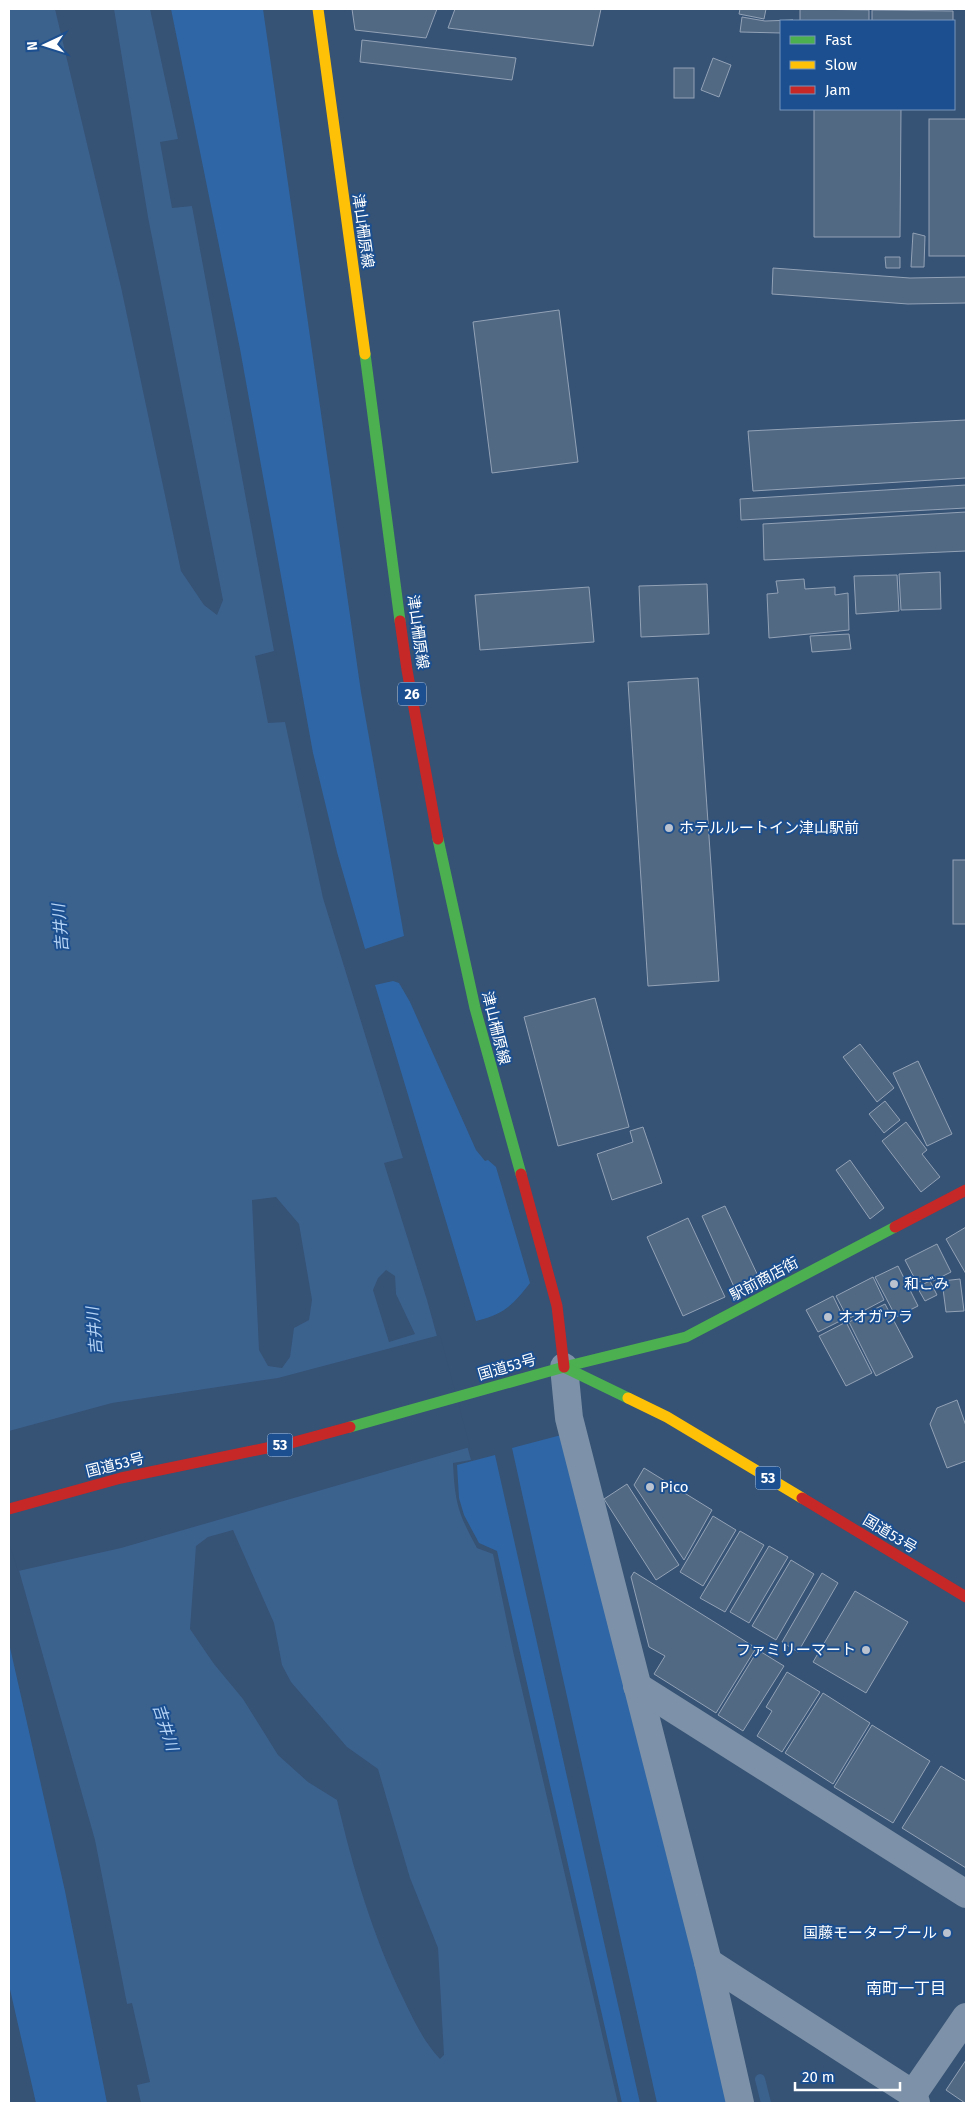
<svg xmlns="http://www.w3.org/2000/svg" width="975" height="2112" font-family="'Fira Sans','Noto Sans JP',sans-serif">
	<rect width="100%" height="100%" fill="#365274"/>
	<g fill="#2f66a5">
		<path d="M171 9H263L361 692 404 936 365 949 337 852 313 753 240 349Z"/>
		<path d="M393 981 399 983 410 1002 476 1150 485 1161 488 1160 496 1167 530 1283C512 1306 504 1314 476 1321L375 985Z"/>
		<path d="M565 1434 729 2103H657L512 1448Z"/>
		<path d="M495 1455 640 2103H622L497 1551 479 1543 464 1515 459 1498 457 1465Z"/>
		<path d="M9 1643 65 1891 107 2103H36L9 1985Z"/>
	</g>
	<path fill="#3b618d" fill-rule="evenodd" d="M9 9H55L121 287 181 571 204 605 217 615 223 600 148 217 114 9H150L178 139 160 142 172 208 192 206 274 651 255 656 268 723 285 722 323 898 403 1158 384 1163 427 1300 471 1460 453 1463C455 1503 458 1513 477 1548L493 1554 513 1651 618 2103H141L137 2085 150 2082 132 2003 127 2004 95 1840 9 1535ZM276 1197 299 1224 312 1300 309 1320 294 1328 290 1357 282 1368 268 1366 259 1350 252 1200ZM386 1270 395 1276 396 1294 415 1334 389 1342 373 1290 378 1278ZM233 1530 274 1623 282 1665 291 1682 347 1747 378 1769 410 1878 438 1948 444 2055 440 2059C424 2042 414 2021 404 2000 373 1937 353 1869 337 1800L308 1782 278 1755 243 1699 214 1664 190 1629 196 1546 208 1537Z"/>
	<path fill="#365274" d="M440 1335 470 1447 121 1548 18 1571 9 1543V1431L112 1403 278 1378Z"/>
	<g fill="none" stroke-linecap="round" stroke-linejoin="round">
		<path stroke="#3b618d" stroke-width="10" d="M760 2079 766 2103"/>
	</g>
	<g fill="#526984" stroke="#92a2b6">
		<path d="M352 9H437L426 38 355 30Z"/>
		<path d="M455 9H601L593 46 448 28Z"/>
		<path d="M740 9H766L764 19 739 14Z"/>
		<path d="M800 9 869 10V21H800Z"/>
		<path d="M872 10 953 11V21H872Z"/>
		<path d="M742 17 765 21 793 20 781 21V33L740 32Z"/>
		<path d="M362 40 516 58 512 80 360 62Z"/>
		<path d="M713 58 731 65 719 97 701 90Z"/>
		<rect x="674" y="68" width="20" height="30"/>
		<path d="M814 109H901L900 237H814Z"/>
		<rect x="929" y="119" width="37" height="137"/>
		<path d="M913 233 925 236 924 267H911Z"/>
		<path d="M885 257H900V268H886Z"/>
		<path d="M773 268 910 278 966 277V303L908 304 772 294Z"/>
		<path d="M559 310 578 462 492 473 473 322Z"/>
		<path d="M966 420V478L753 491 748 431Z"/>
		<path d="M966 485V508L741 520 740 499Z"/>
		<path d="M966 512V551L764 560 763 524Z"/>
		<path d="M940 572 941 609 901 610 899 574Z"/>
		<path d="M897 575 899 611 856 614 854 576Z"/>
		<path d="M804 579 805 589 835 587V595L848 593 849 630 769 638 767 594 778 593 776 581Z"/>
		<path d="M707 584 709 634 641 637 639 586Z"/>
		<path d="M589 587 594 642 480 650 475 595Z"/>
		<path d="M849 634 851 649 812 652 810 636Z"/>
		<path d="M698 678 719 981 648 986 628 682Z"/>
		<rect x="953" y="860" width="13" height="64"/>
		<path d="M595 998 629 1127 558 1146 524 1017Z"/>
		<path d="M860 1044 894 1088 877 1102 843 1057Z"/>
		<path d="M918 1061 952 1134 927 1146 893 1073Z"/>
		<path d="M885 1101 900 1120 884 1133 869 1114Z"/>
		<path d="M906 1122 927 1150 922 1154 940 1177 921 1192 882 1141Z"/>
		<path d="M643 1127 662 1183 612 1200 597 1154 633 1142 630 1131Z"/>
		<path d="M850 1160 884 1208 870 1219 836 1170Z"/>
		<path d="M725 1206 759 1278 735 1289 702 1216Z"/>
		<path d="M688 1218 725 1297 683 1316 647 1237Z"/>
		<path d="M966 1227V1274L946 1239Z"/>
		<path d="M937 1244 951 1272 933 1281 930 1276 917 1283 905 1260Z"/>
		<path d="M898 1266 918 1306 896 1317 875 1277Z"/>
		<path d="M873 1277 884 1300 848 1319 836 1296Z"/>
		<path d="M960 1279 964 1311 946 1312 942 1281Z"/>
		<path d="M930 1281 937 1295 925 1301 917 1287Z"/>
		<path d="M833 1296 844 1319 818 1332 806 1310Z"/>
		<path d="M885 1304 913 1357 876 1376 849 1322Z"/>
		<path d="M846 1322 872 1373 846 1386 819 1336Z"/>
		<path d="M957 1400 966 1426V1461L947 1468 930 1424 937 1408Z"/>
		<path d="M644 1468 712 1510 684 1560 634 1485Z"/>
		<path d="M627 1484 679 1565 656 1580 604 1499Z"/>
		<path d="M713 1516 736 1530 703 1586 680 1572Z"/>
		<path d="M740 1531 764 1545 725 1612 700 1598Z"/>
		<path d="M769 1546 788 1557 749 1623 730 1612Z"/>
		<path d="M791 1560 814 1574 776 1640 752 1626Z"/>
		<path d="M634 1572 756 1648 716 1713 654 1674 665 1656 649 1647 631 1577Z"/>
		<path d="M822 1573 838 1583 798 1652 782 1642Z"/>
		<path d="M855 1591 908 1622 866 1693 813 1662Z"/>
		<path d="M758 1650 784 1666 743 1731 718 1715Z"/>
		<path d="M787 1672 820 1692 782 1752 757 1736 772 1711 766 1707Z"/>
		<path d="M823 1693 870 1723 833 1784 785 1753Z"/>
		<path d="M872 1725 930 1761 893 1823 834 1787Z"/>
		<path d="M941 1766 966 1781V1868L902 1828Z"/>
		<path d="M966 2060V2103H965L946 2090Z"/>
	</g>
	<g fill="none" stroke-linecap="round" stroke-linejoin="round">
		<g stroke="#7d92a8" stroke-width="28">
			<path d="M564 1367 569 1418 708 1962 740 2103"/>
			<path d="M637 1686 966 1894"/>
			<path d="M708 1962 913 2094 916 2103"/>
			<path d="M913 2094 966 2017"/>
		</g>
		<g stroke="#4caf50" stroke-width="11">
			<path d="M365 354 400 621"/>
			<path d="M438 839 475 1008 521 1174"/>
			<path d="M564 1367 686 1337 895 1227"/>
			<path d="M350 1427 564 1367 628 1398"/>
		</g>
		<g stroke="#ffc107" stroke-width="11">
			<path d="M318 9 365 354"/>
			<path d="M628 1398 667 1417 802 1498"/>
		</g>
		<g stroke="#c62828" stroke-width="11">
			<path d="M400 621 407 670 438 839"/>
			<path d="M521 1174 557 1306 564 1367"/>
			<path d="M895 1227 966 1190"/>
			<path d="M802 1498 966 1597"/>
			<path d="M9 1509 121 1478 291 1443 350 1427"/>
		</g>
	</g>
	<g fill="#b9c2ce" stroke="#1b4f8f" stroke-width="2">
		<circle cx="669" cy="828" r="5"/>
		<circle cx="894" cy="1284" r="5"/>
		<circle cx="828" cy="1317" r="5"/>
		<circle cx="650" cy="1487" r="5"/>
		<circle cx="866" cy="1650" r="5"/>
		<circle cx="947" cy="1933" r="5"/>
	</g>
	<g text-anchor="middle" stroke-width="4" stroke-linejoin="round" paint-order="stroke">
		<g fill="#1b4f8f" stroke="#bbcadd" stroke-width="1">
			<rect x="398" y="682.5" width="28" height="23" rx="4"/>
			<rect x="267.5" y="1433.5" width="25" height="23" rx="4"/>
			<rect x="755.5" y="1466.5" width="25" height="23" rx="4"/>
		</g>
		<g font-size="14" font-weight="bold" fill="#fff">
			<text x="412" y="699">26</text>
			<text x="280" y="1450">53</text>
			<text x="768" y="1483">53</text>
		</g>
		<g font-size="15" fill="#fff" stroke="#1b4f8f">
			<text transform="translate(363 231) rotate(82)" y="5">津山柵原線</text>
			<text transform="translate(418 632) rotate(82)" y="5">津山柵原線</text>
			<text transform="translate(496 1028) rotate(76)" y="5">津山柵原線</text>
			<text transform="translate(764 1279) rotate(-28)" y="5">駅前商店街</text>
			<text transform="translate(507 1367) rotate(-16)" y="5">国道53号</text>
			<text transform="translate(115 1465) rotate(-14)" y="5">国道53号</text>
			<text transform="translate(890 1534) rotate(31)" y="5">国道53号</text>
		</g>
		<g font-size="15" fill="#fff" stroke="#1b4f8f" text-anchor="start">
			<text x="679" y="833">ホテルルートイン津山駅前</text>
			<text x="904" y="1289">和ごみ</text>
			<text x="838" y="1322">オオガワラ</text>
			<text x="660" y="1492">Pico</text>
			<text x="856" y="1655" text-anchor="end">ファミリーマート</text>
			<text x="937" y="1938" text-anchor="end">国藤モータープール</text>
		</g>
		<g font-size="16" font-style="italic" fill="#b5d3f5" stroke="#1b4f8f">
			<text transform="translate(60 928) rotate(-95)" y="6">吉井川</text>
			<text transform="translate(94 1331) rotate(-95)" y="6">吉井川</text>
			<text transform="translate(166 1727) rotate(72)" y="6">吉井川</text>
		</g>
		<g font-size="16" fill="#fff" stroke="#1b4f8f">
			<text x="906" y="1994">南町一丁目</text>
		</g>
	</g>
	<rect width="975" height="2112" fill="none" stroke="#ffffff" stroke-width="20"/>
	<rect x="780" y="20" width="175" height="90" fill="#1b4f8f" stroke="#7695bc"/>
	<rect x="790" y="36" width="25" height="8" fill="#4caf50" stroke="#7695bc"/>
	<text x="825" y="45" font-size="15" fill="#ffffff">Fast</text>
	<rect x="790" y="61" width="25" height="8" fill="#ffc107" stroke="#7695bc"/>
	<text x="825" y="70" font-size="15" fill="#ffffff">Slow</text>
	<rect x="790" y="86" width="25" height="8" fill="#c62828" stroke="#7695bc"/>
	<text x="825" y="95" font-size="15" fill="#ffffff">Jam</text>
	<g transform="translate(45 45) rotate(266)" stroke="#1b4f8f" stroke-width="4" paint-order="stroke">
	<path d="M0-4L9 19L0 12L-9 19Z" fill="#ffffff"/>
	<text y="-8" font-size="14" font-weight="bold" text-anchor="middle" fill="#ffffff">N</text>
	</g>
	<path d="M795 2082v8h105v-8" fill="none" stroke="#ffffff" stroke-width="2.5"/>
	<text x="802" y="2082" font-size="15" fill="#ffffff" stroke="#1b4f8f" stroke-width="4" paint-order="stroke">20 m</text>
</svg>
